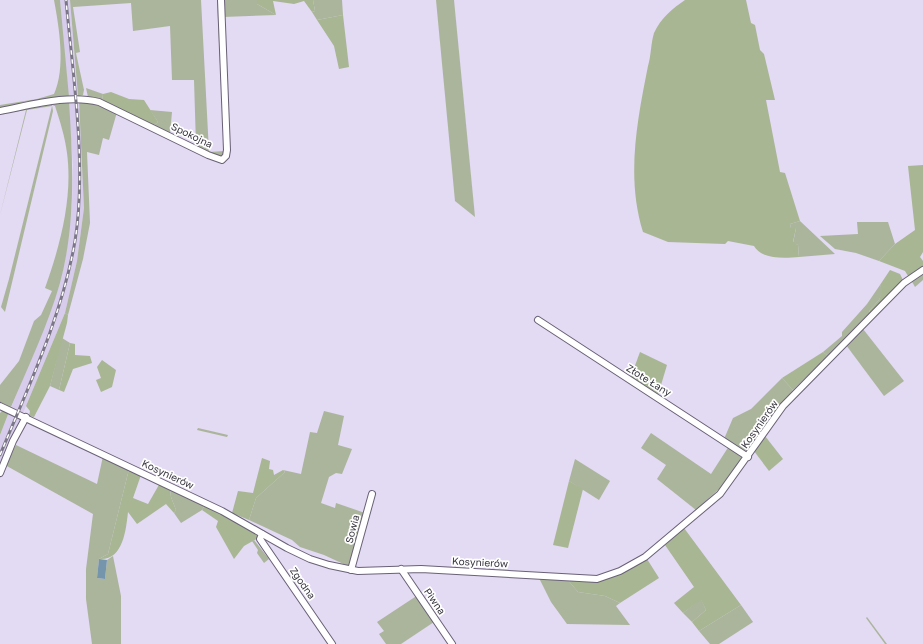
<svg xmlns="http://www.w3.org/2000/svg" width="923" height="644" font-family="'Golos Text',sans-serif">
	<rect width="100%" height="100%" fill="#e3daf3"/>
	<path fill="#d7cceb" d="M60 0H70L79 108H80L84 208 77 261 65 313 23 413 0 462V435L49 314 60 283 66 255 72 206 73 164Z"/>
	<g fill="#abb59c">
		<path d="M54 0H60L69 97 0 110V105L37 99 54 94C66 68 59 27 54 0Z"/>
		<path d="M70 0H201L209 152 224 151 217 0H220L225 153 223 156H214L153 126 158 122 150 110 172 112 170 134 196 145 194 80H172L170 26 133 31 131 3 73 7 80 52 76 53 84 90 83 95 78 96Z"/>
		<path d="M222 0H257V4L276 15 223 17Z"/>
		<path d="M313 0H342L343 15 317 20 312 12 315 11Z"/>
		<path d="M436 0H454L475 217 455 201Z"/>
		<path d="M86 88 103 94 102 102 88 97Z"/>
		<path d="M79 101 96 103 117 112 109 140 103 138 99 155 87 152 90 223 83 259 68 315 65 313 77 261 84 208Z"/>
		<path d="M69 102C73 162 76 224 60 283 48 325 28 367 11 407L0 402V385L19 361 34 321 41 315 52 291 45 288C60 246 73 198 67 153 65 137 60 121 55 106L52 105 53 111 5 312 1 307 9 279 52 106 27 110 0 215 26 110 0 114V113Z"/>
		<path d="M800 221 835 254 799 257 798 245 793 243 796 228H791L790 224Z"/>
		<path d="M857 222H888L895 244 879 261 856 253 835 249 820 236 858 234Z"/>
		<path d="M923 273V280L915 287 911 280Z"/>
		<path d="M880 285 883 291 879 300 869 311 871 313 828 356 823 352 842 336V332L867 304Z"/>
		<path d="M863 329 904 381 884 396 846 345Z"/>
		<path d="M62 338 70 343 59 390 50 386Z"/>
		<path d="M782 378 793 390 775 412 746 454 724 439 733 418 751 409Z"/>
		<path d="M324 411 344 416 338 445 352 449 342 474 336 473 329 477 321 503 335 508 336 503 365 513 350 567 324 555 300 547 292 540 249 520 256 498 285 472 283 470 301 474 310 432 317 433Z"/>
		<path d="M198 428 228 435 227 437 197 430Z"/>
		<path d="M651 433 711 474 729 446 745 457 720 488 696 510 657 479 666 465 641 448Z"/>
		<path d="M16 445 97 484 103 456 129 469 108 554 99 559 97 578 105 579 107 560 113 556 121 596V644H92L86 599V569L93 514 5 465Z"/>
		<path d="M575 459 610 481 599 500 569 481Z"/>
		<path d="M170 489 205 505 202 510 181 523 174 513 176 510 171 497Z"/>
		<path d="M254 540 269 559 264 563 257 553 258 550 252 541Z"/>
		<path d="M538 576 567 579 578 592 605 596 620 603 616 606 630 625 567 624 551 602Z"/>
		<path d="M418 595 434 622 401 644H386L379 634 384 631 377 622Z"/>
		<path d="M701 599 706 610 692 622 683 613Z"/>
		<path d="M741 605 753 622 719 644H710L699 631Z"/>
		<path d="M867 617 887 644H885L866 618Z"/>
	</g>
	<g fill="#a8b694">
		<path d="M257 0H313L315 11 312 12 304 1 294 4 273 1 276 15 257 4Z"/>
		<path d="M685 0H746L751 23 755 25 760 50 764 54 775 100H766L780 172 785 173 800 221 790 224 791 228H796L793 242 798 245 799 257C785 258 762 260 754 246L728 241 725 244 668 242 643 232C626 178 637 121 648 66 651 57 651 42 654 33 660 19 673 8 685 0Z"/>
		<path d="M343 15 349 67 339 69 334 46 317 20Z"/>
		<path d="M111 92 129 99 144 100 158 122 153 126 102 102 103 94Z"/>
		<path d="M923 165V252L920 257 923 261V267L908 276 905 271 879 261 895 244 915 230 908 166Z"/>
		<path d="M890 270 900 274 903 280 871 313 869 311 879 300 882 291 880 285Z"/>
		<path d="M65 313 68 315 67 323 50 386 34 417 29 416 30 411 26 406Z"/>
		<path d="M70 343 75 344V355L90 356 92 363 73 369 64 392 59 390Z"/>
		<path d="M640 352 667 365 658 395 630 379Z"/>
		<path d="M823 352 828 356 793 390 782 378Z"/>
		<path d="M102 360 116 370 112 387 101 392 96 380 101 378 97 367Z"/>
		<path d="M3 410 9 412 0 435V413Z"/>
		<path d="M765 436 783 459 769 471 754 451Z"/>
		<path d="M262 458 270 461 269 469 273 470 274 475 283 470 285 472 256 498 249 520 232 513 238 491 253 493Z"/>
		<path d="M129 469 141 475 133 498 148 504 160 483 170 489 171 497 176 510 174 513 166 504 137 524 128 512C126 530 123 561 99 559L108 554Z"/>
		<path d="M569 481 583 489 568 548 553 545Z"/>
		<path d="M205 505 257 533 260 537 244 546 234 559 216 527 218 521 202 510Z"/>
		<path d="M684 528 741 605 699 631 692 622 706 610 701 600 683 613 674 603 694 587 665 545Z"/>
		<path d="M647 559 659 578 620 603 605 596 578 592 567 579 598 580 625 571Z"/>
	</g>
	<path fill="#7495ab" d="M99 559 107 560 105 579 97 578Z"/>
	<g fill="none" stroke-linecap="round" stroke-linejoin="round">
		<defs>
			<g id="minor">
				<path d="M0 111C32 105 68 94 99 102L208 155 222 160 226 156 227 150 221 0"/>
				<path d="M538 320 748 457"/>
				<path d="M0 406 222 511 287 548 310 559 329 565 358 571 421 569 597 579 620 571 645 557 720 494 783 406 904 283 923 270"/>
				<path d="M0 473 13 441 26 417"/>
				<path d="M262 534 260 539 332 644"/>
				<path d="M401 569 452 644"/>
				<path d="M351 570 372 494"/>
			</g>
		</defs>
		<use href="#minor" stroke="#696176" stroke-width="8"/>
		<use href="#minor" stroke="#fff" stroke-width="6"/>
		<defs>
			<path id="rail" d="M0 455C29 385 62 316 75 241 87 166 73 76 66 0"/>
		</defs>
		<use href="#rail" stroke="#7c7786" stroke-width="3"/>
		<use href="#rail" stroke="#fff" stroke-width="1.5" stroke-dasharray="4.5" stroke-linecap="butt"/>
	</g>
	<g text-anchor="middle" stroke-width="3.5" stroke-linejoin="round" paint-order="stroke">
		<g font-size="10" fill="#38353e" stroke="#fff">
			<text transform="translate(192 135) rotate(26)" y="4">Spokojna</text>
			<text transform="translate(649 380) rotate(32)" y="4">Złote Łany</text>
			<text transform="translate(759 424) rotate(-55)" y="4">Kosynierów</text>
			<text transform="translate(168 474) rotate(25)" y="4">Kosynierów</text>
			<text transform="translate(352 529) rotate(-75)" y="4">Sowia</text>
			<text transform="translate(480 562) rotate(3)" y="4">Kosynierów</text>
			<text transform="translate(303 583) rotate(55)" y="4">Zgodna</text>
			<text transform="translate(435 601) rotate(56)" y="4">Piwna</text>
		</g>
	</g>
</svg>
